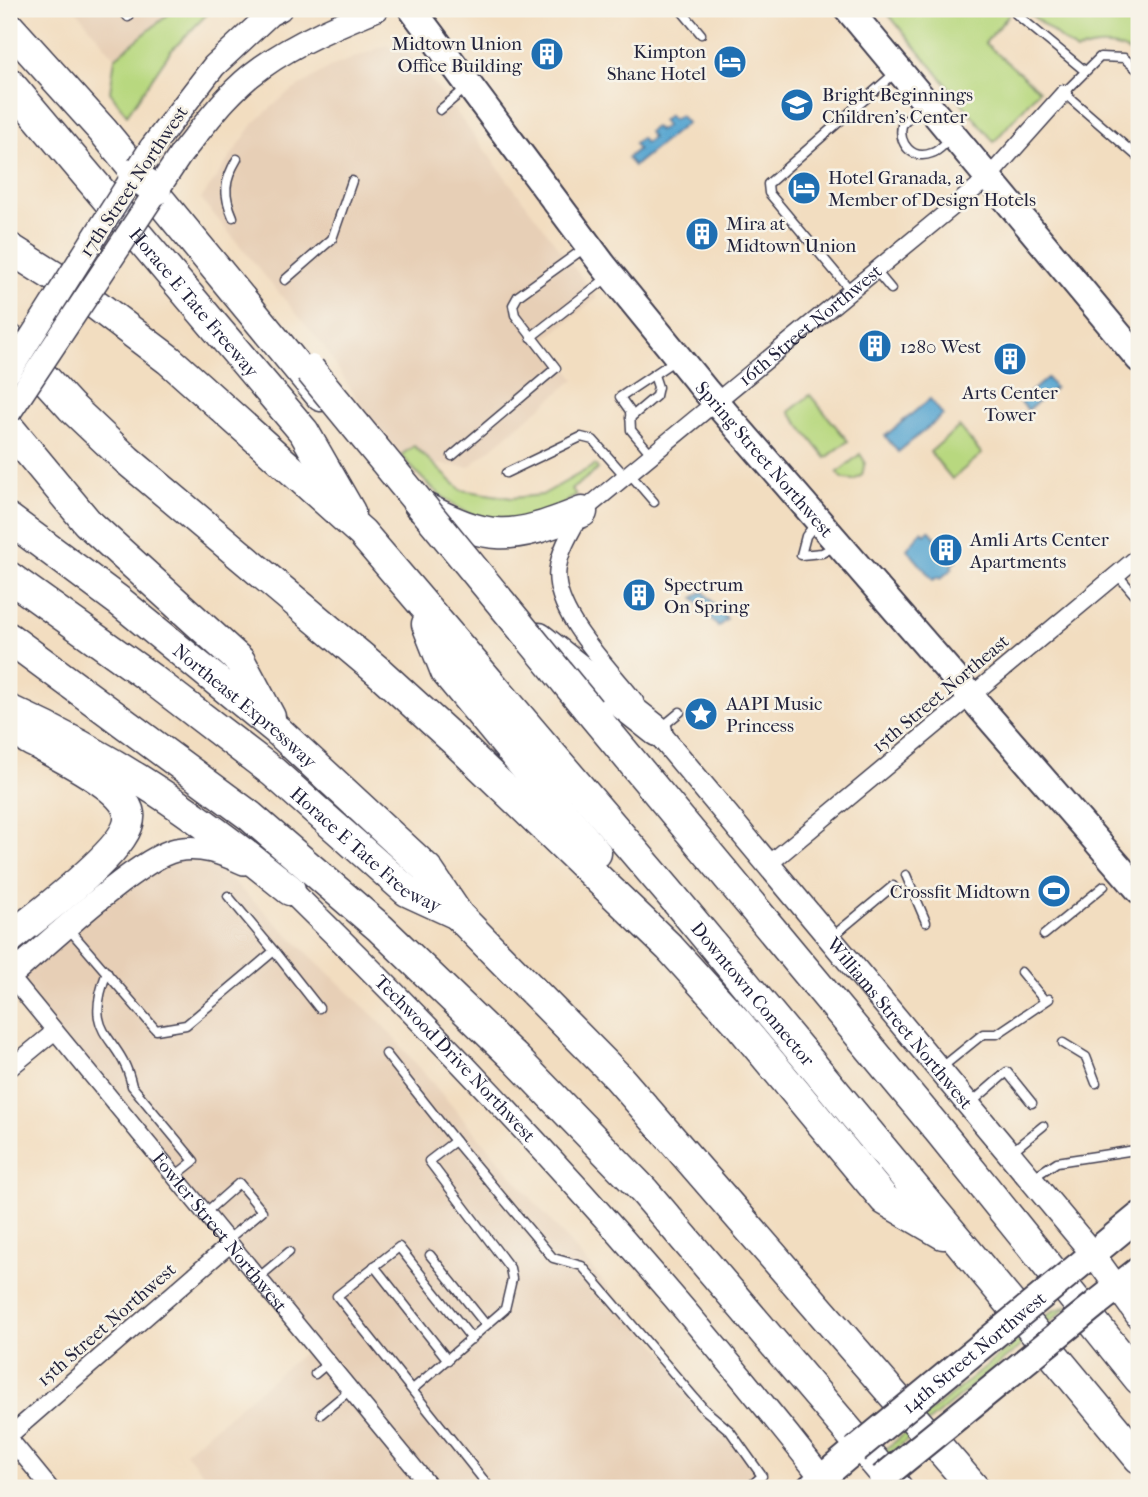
<svg xmlns="http://www.w3.org/2000/svg" width="1148" height="1497" font-family="'IM FELL French Canon',serif">
	<rect width="100%" height="100%" fill="#f7f3e8"/>
	<filter id="ink" filterUnits="userSpaceOnUse"><feTurbulence type="fractalNoise" baseFrequency=".0143" numOctaves="2"/><feDisplacementMap in="SourceGraphic" scale="14" xChannelSelector="R" yChannelSelector="G"/><feConvolveMatrix kernelMatrix="1 2 1 2 8 2 1 2 1" color-interpolation-filters="sRGB"/></filter>
	<filter id="wash" filterUnits="userSpaceOnUse"><feTurbulence type="fractalNoise" baseFrequency=".00686" numOctaves="4" result="noise"/><feDisplacementMap in="SourceGraphic" scale="28" xChannelSelector="R" yChannelSelector="G"/><feGaussianBlur stdDeviation="1.57" result="paint"/><feColorMatrix in="noise" values="0 0 0 0 0 0 0 0 0 0 0 0 0 0 0 0 0 1.4 0 .05"/><feComposite in="paint" operator="in"/></filter>
	<g filter="url(#wash)">
		<rect width="100%" height="100%" fill="#f2ddc0"/>
		<g fill="#e7cfb6">
			<path d="M75 9H175L115 58Z"/>
			<path d="M386 45 406 52 440 91 597 298 544 340 575 379 469 467 434 464 414 446 401 455 364 410 324 347 201 199 254 123 285 95 328 68Z"/>
			<path d="M187 838 380 1022 780 1488H215L185 1452 314 1344 10 983Z"/>
		</g>
		<g fill="#b8d87f" stroke="#6d7d5d" stroke-width="2">
			<path d="M175 9H212L170 52 127 115 110 92 115 58Z"/>
			<path d="M884 9H1014L985 43 1039 90 994 142Z"/>
			<path d="M1024 9H1139V58C1120 43 1098 43 1076 51Z"/>
			<path d="M810 395 848 441 826 458 789 412Z"/>
			<path d="M959 427 982 454 952 479 930 452Z"/>
			<path d="M414 446 461 490 512 498 542 495 595 465 598 469 572 489 576 495C504 551 450 514 401 455Z"/>
			<path d="M860 454 865 462 862 475 854 480 844 479 837 473Z"/>
			<path d="M1070 1305 886 1457 868 1464 1053 1311Z"/>
		</g>
		<g fill="#56a5d0" stroke="#3c6486" stroke-width="2">
			<path d="M669 115 673 120 680 115 687 123 634 166 627 158 638 149 634 144 641 138 645 143 652 138 648 132 655 127 659 131 666 126 662 121Z"/>
			<path d="M1047 378 1055 388 1028 410 1020 401Z"/>
			<path d="M930 399 943 415 898 452 885 436Z"/>
			<path d="M929 530 956 561 951 565 953 568 940 579 938 577 933 580 907 549 922 531 925 534Z"/>
			<path d="M703 591 727 619 718 627 694 598Z"/>
		</g>
	</g>
	<g filter="url(#ink)">
		<g fill="none" stroke-linecap="round" stroke-linejoin="round">
			<defs>
				<g id="lane">
					<path d="M121 9 128 17"/>
					<path d="M680 9 701 34"/>
					<path d="M1016 14 1085 71"/>
					<path d="M1139 71 1124 58 1100 57 1064 93 1139 158"/>
					<path d="M923 104 902 125C898 143 912 161 932 153 939 151 944 144 950 139"/>
					<path d="M440 110 465 89"/>
					<path d="M233 217C223 194 224 181 237 159"/>
					<path d="M876 271 891 289"/>
					<path d="M285 280 332 239 352 181"/>
					<path d="M851 291 769 193 768 184 895 73"/>
					<path d="M531 337 608 277"/>
					<path d="M630 418 656 396 658 387 654 375"/>
					<path d="M652 455 631 430 630 411 620 397 674 361"/>
					<path d="M452 456 556 368 515 315 513 305 518 296 586 247"/>
					<path d="M506 473 581 437 593 440 625 476"/>
					<path d="M629 473 654 502"/>
					<path d="M816 523 806 536 801 555 822 553 834 547"/>
					<path d="M1117 574 1139 600"/>
					<path d="M662 727 680 712"/>
					<path d="M906 875 926 922"/>
					<path d="M68 928 156 1030 186 1025 274 951 228 896"/>
					<path d="M1044 935 1104 886"/>
					<path d="M833 936 893 886"/>
					<path d="M274 951 319 1008"/>
					<path d="M107 972C81 1040 120 1031 132 1086L194 1161 175 1176"/>
					<path d="M1021 972 1045 1001"/>
					<path d="M1063 1043 1086 1057 1096 1083"/>
					<path d="M386 1054 455 1141"/>
					<path d="M941 1068 983 1034H997L1049 999"/>
					<path d="M970 1104 1007 1072 1032 1103"/>
					<path d="M1010 1153 1043 1126"/>
					<path d="M1032 1178 1057 1162 1135 1150"/>
					<path d="M205 1213 239 1183 262 1211 227 1240"/>
					<path d="M430 1255 486 1325"/>
					<path d="M374 1266 448 1360"/>
					<path d="M258 1278 289 1252"/>
					<path d="M472 1339 399 1247 337 1296 490 1488"/>
					<path d="M315 1374 328 1363"/>
					<path d="M413 1389 505 1309 512 1279 510 1268 429 1161 455 1141 553 1258 582 1266 704 1409 730 1431 762 1476 748 1488"/>
					<path d="M321 1414 350 1390"/>
				</g>
				<g id="street">
					<path id="s1" d="M635 701C609 667 550 611 558 567 561 547 573 529 582 512L988 178 1064 93"/>
					<path d="M769 864 1139 556"/>
					<path id="s2" d="M10 976 431 1488"/>
					<path d="M9 1069 55 1031"/>
					<path d="M9 1436 230 1244"/>
					<path d="M9 1438 50 1488"/>
				</g>
				<g id="secondary">
					<path d="M151 148 214 66 270 14 280 9"/>
					<path d="M181 154C206 123 229 90 262 67 297 42 338 25 377 9"/>
					<path id="s3" d="M657 731 1093 1254 1139 1318"/>
					<path id="s4" d="M276 882 290 890C483 1078 665 1276 830 1488"/>
					<path d="M9 977C43 948 138 858 176 850 201 845 222 853 244 863"/>
				</g>
				<g id="primary">
					<path id="s5" d="M412 9 603 265 705 390 1139 890"/>
					<path d="M848 9 1139 359"/>
					<path d="M1071 1272 1139 1216"/>
					<path d="M1097 1303 1139 1270"/>
					<path d="M810 1488 855 1450"/>
				</g>
				<g id="highway">
					<path d="M9 27 103 131 321 396"/>
					<path id="s6" d="M9 83 304 432 350 512"/>
					<path id="s7" d="M9 248 82 294 169 360 362 533 668 891 1139 1458"/>
					<path d="M9 339 71 407 127 460 378 671 458 744 669 947 738 1023 885 1200 943 1234"/>
					<path d="M9 428 87 522 240 661 270 717"/>
					<path d="M419 505C490 542 509 541 582 512"/>
					<path id="s8" d="M9 519 119 601 277 730 427 869 458 915 618 1077 974 1488"/>
					<path id="s9" d="M9 577 153 680 273 772 407 891 457 914"/>
					<path d="M427 624 446 672 596 853"/>
					<path d="M9 638 250 816 380 928 515 1058 644 1191 897 1488"/>
					<path d="M539 638 657 731"/>
					<path d="M9 710C119 760 196 814 290 890"/>
					<path d="M589 710 940 1132 1139 1379"/>
					<path d="M9 939C34 917 134 847 129 814 125 786 52 752 28 739"/>
				</g>
			</defs>
			<use href="#lane" stroke="#413e4f" stroke-width="11"/>
			<use href="#street" stroke="#413e4f" stroke-width="19"/>
			<use href="#secondary" stroke="#413e4f" stroke-width="26"/>
			<use href="#primary" stroke="#413e4f" stroke-width="30"/>
			<use href="#highway" stroke="#413e4f" stroke-width="33"/>
			<use href="#lane" stroke="#fff" stroke-width="8"/>
			<use href="#street" stroke="#fff" stroke-width="16"/>
			<use href="#secondary" stroke="#fff" stroke-width="23"/>
			<use href="#primary" stroke="#fff" stroke-width="26"/>
			<use href="#highway" stroke="#fff" stroke-width="30"/>
			<defs>
				<g id="secondary-bridge">
					<path d="M9 372 151 148"/>
					<path d="M9 413 181 154"/>
				</g>
				<g id="primary-bridge">
					<path id="s10" d="M855 1450 1071 1272"/>
					<path d="M882 1478 1097 1303"/>
				</g>
				<g id="highway-bridge">
					<path d="M133 174 156 190"/>
					<path d="M310 370 589 710"/>
				</g>
			</defs>
			<use href="#secondary-bridge" stroke="#413e4f" stroke-width="26" stroke-linecap="butt"/>
			<use href="#primary-bridge" stroke="#413e4f" stroke-width="30" stroke-linecap="butt"/>
			<use href="#highway-bridge" stroke="#413e4f" stroke-width="33" stroke-linecap="butt"/>
			<use href="#secondary-bridge" stroke="#fff" stroke-width="23"/>
			<use href="#primary-bridge" stroke="#fff" stroke-width="26"/>
			<use href="#highway-bridge" stroke="#fff" stroke-width="30"/>
		</g>
	</g>
	<defs>
		<symbol id="building-disc" viewBox="-11 -11 22 22"><circle r="9.5" fill="#1f6fb2" stroke="#f7f3e8"/><path d="M-4-6H4V6H1V3H-1V6H-4ZM-2.5-4.3h1.7v1.8h-1.7ZM.8-4.3h1.7v1.8H.8ZM-2.5-1h1.7V.8h-1.7ZM.8-1h1.7V.8H.8Z" fill="#fff"/></symbol>
		<symbol id="hotel-disc" viewBox="-11 -11 22 22"><circle r="9.5" fill="#1f6fb2" stroke="#f7f3e8"/><path d="M-6-4.5h1.5V1H6V5H4.5V3h-9V5H-6ZM-4 0a1.8 1.8 0 1 1 3.6 0ZM.5 0V-2.5h3Q6-2.5 6 0Z" fill="#fff"/></symbol>
		<symbol id="school-disc" viewBox="-11 -11 22 22"><circle r="9.5" fill="#1f6fb2" stroke="#f7f3e8"/><path d="M0-5L7-2L0 1L-7-2ZM-4 1L0 2.5L4 1V4Q0 6-4 4Z" fill="#fff"/></symbol>
		<symbol id="sight-disc" viewBox="-11 -11 22 22"><circle r="9.5" fill="#1f6fb2" stroke="#f7f3e8"/><path d="M0-6L1.8-2.2L6-1.7L2.9 1.2L3.7 5.4L0 3.3L-3.7 5.4L-2.9 1.2L-6-1.7L-1.8-2.2Z" fill="#fff"/></symbol>
		<symbol id="stadium-disc" viewBox="-11 -11 22 22"><circle r="9.5" fill="#1f6fb2" stroke="#f7f3e8"/><path d="M0-5a6.5 5 0 1 0 0 10a6.5 5 0 1 0 0-10ZM-3.5-1.8h7v3.6h-7Z" fill="#fff"/></symbol>
	</defs>
	<g fill-rule="evenodd">
		<use href="#building-disc" x="528" y="35" width="38" height="38"/>
		<use href="#hotel-disc" x="711" y="43" width="38" height="38"/>
		<use href="#school-disc" x="778" y="86" width="38" height="38"/>
		<use href="#hotel-disc" x="785" y="169" width="38" height="38"/>
		<use href="#building-disc" x="683" y="215" width="38" height="38"/>
		<use href="#building-disc" x="856" y="327" width="38" height="38"/>
		<use href="#building-disc" x="991" y="340" width="38" height="38"/>
		<use href="#building-disc" x="927" y="531" width="38" height="38"/>
		<use href="#building-disc" x="620" y="576" width="38" height="38"/>
		<use href="#sight-disc" x="682" y="695" width="38" height="38"/>
		<use href="#stadium-disc" x="1035" y="872" width="38" height="38"/>
	</g>
	<g text-anchor="middle" stroke-width="5" stroke-linejoin="round" paint-order="stroke">
		<g font-size="19" fill="#22223b" stroke="#f7f3e8" text-anchor="start">
			<text x="522" y="50" text-anchor="end">Midtown Union<tspan x="522" dy="22">Office Building</tspan></text>
			<text x="706" y="58" text-anchor="end">Kimpton<tspan x="706" dy="22">Shane Hotel</tspan></text>
			<text x="822" y="101">Bright Beginnings<tspan x="822" dy="22">Children's Center</tspan></text>
			<text x="828" y="184">Hotel Granada, a<tspan x="828" dy="22">Member of Design Hotels</tspan></text>
			<text x="726" y="230">Mira at<tspan x="726" dy="22">Midtown Union</tspan></text>
			<text x="900" y="353">1280 West</text>
			<text x="1010" y="399" text-anchor="middle">Arts Center<tspan x="1010" dy="22">Tower</tspan></text>
			<text x="970" y="546">Amli Arts Center<tspan x="970" dy="22">Apartments</tspan></text>
			<text x="664" y="591">Spectrum<tspan x="664" dy="22">On Spring</tspan></text>
			<text x="726" y="710">AAPI Music<tspan x="726" dy="22">Princess</tspan></text>
			<text x="1030" y="898" text-anchor="end">Crossfit Midtown</text>
		</g>
		<g font-size="19" fill="#22223b" stroke="#f7f3e8">
			<text transform="translate(133 181) rotate(-56)" y="7">17th Street Northwest</text>
			<text dy="7" stroke="none"><textPath href="#s6" startOffset="287">Horace E Tate Freeway</textPath></text>
			<text dy="7" stroke="none"><textPath href="#s1" startOffset="514">16th Street Northwest</textPath></text>
			<text dy="7" stroke="none"><textPath href="#s5" startOffset="572">Spring Street Northwest</textPath></text>
			<text transform="translate(940 693) rotate(-40)" y="7">15th Street Northeast</text>
			<text dy="7" stroke="none"><textPath href="#s8" startOffset="301">Northeast Expressway</textPath></text>
			<text dy="7" stroke="none"><textPath href="#s9" startOffset="450">Horace E Tate Freeway</textPath></text>
			<text dy="7" stroke="none"><textPath href="#s7" startOffset="1059">Downtown Connector</textPath></text>
			<text dy="7" stroke="none"><textPath href="#s3" startOffset="380">Williams Street Northwest</textPath></text>
			<text dy="7" stroke="none"><textPath href="#s4" startOffset="252">Techwood Drive Northwest</textPath></text>
			<text dy="7" stroke="none"><textPath href="#s2" startOffset="331">Fowler Street Northwest</textPath></text>
			<text transform="translate(106 1324) rotate(-41)" y="7">15th Street Northwest</text>
			<text dy="7" stroke="none"><textPath href="#s10" startOffset="154">14th Street Northwest</textPath></text>
		</g>
	</g>
	<rect width="1148" height="1497" fill="none" stroke="#f7f3e8" stroke-width="35"/>
</svg>
